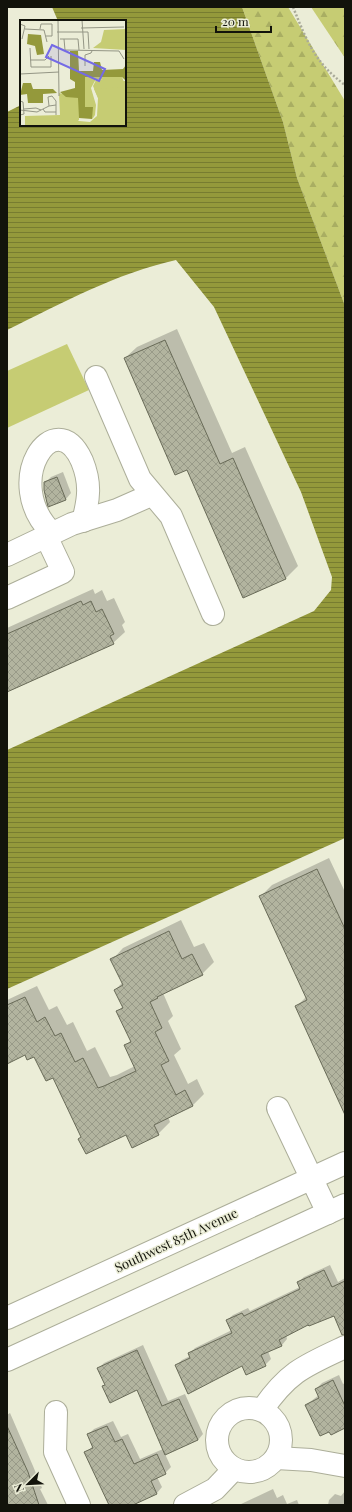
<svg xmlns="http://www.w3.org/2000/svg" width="352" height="1512" font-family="'Playfair Display',serif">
	<defs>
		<pattern id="forest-firs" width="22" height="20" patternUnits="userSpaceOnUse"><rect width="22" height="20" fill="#c6cc73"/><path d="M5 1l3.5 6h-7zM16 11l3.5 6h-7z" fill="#a9ae62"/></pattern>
		<pattern id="water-rules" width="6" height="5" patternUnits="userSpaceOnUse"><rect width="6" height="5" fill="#94993b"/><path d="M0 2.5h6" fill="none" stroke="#777c30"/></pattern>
		<pattern id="building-cross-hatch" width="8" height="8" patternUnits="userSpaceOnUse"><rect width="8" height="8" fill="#b2b49f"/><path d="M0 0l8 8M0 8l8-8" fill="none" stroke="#989a88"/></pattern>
	</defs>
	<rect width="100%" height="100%" fill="#ebedd7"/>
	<path fill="#c6cc73" d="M67 344 89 390 7 428V371Z"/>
	<g fill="url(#forest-firs)">
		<path d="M242 7H288L345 101V306L297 178 283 122Z"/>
		<path d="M311 7H345V58Z"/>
	</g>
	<path fill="url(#water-rules)" d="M52 7H242L283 122 297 178 345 306V838L7 989V750L314 611 331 590 332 577 301 492 214 307 176 260C117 273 62 303 7 330V112L21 105V125H125V21H58Z"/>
	<g fill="#0003">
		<path d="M177 329 232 453 245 447 298 566 286 578 244 596 187 468 125 358 137 347Z"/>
		<path d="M63 472 71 493 66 499 49 505 45 483 51 477Z"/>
		<path d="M93 589 95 594 102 590 107 601 114 598 125 622 122 625 125 632 113 643 7 692V628Z"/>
		<path d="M329 858 345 892V1093L296 1007 307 996 261 896 272 885Z"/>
		<path d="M181 920 194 947 204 943 214 962 202 974 163 993 173 1016 168 1021 181 1049 174 1055 188 1084 197 1079 204 1094 192 1106 168 1117 170 1122 158 1134 126 1133 82 1137 53 1077 35 1056 25 1054 7 1062V1000L37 986 49 1010 57 1006 67 1025 73 1022 87 1051 95 1047 110 1077 117 1075 135 1066 125 1046 131 1040 117 1012 123 1006 115 990 123 982 112 960 123 948Z"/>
		<path d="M330 1265 338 1282 345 1278V1315H334L309 1323 286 1335 287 1339 282 1345 268 1351 271 1359 265 1365 176 1366 182 1360 190 1356 189 1354 195 1348 232 1330 227 1320 233 1315 248 1308 250 1311 300 1287 298 1282 304 1277Z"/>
		<path d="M143 1345 168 1401 185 1394 203 1434 198 1440 165 1454 171 1467 165 1473 157 1477 162 1487 157 1493 131 1505H110L85 1453 93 1446 88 1435 94 1429 113 1421 121 1437 128 1434 140 1459 163 1449 138 1389 106 1384 99 1368 104 1363Z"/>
		<path d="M339 1375 343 1384 345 1383V1427L306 1405 319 1395 316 1389 322 1383Z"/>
		<path d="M10 1413 33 1466 42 1488 40 1489 48 1505H7V1415Z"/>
		<path d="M273 1489 277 1498 283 1495 287 1504 297 1500 299 1505H239Z"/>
		<path d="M345 1491V1505H328L329 1500 335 1494 341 1496Z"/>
	</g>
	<g fill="url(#building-cross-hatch)" stroke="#696b58">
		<path d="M165 340 220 464 233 458 286 579 243 598 187 470 175 475 124 358Z"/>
		<path d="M57 477 66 500 48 507 44 490V482Z"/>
		<path d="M81 601 83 605 91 601 96 612 102 609 114 634 110 636 114 644 7 692V634Z"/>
		<path d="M317 869 345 929V1115L295 1006 307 1000 259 896Z"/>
		<path d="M169 931 182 959 192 954 203 975 157 997 158 998 150 1002 162 1028 155 1032 169 1061 161 1065 176 1095 185 1090 193 1106 154 1125 159 1135 132 1148 126 1135 86 1154 78 1139 81 1137 53 1078 46 1081 34 1057 27 1060 25 1055 7 1064V1005L25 997 37 1022 45 1017 55 1036 61 1033 75 1062 83 1058 98 1088 104 1086 136 1071 124 1045 131 1042 116 1011 123 1008 114 990 123 985 110 959Z"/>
		<path d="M324 1270 332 1287 345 1281V1335H342L334 1316 309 1326 308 1325 279 1340 282 1346 261 1355 266 1366 246 1375 242 1366 188 1394 175 1365 190 1358 188 1353 232 1333 226 1320 242 1313 244 1316 300 1289 297 1282Z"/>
		<path d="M137 1350 162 1406 179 1399 198 1440 165 1455 137 1390 110 1403 102 1386 105 1385 97 1368Z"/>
		<path d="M333 1380 345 1406V1428L331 1435 329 1432 320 1436 305 1405 319 1398 315 1389Z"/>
		<path d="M7 1426 28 1472 39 1505H7Z"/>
		<path d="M107 1426 115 1442 122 1439 134 1464 157 1454 166 1474 151 1481 157 1494 133 1505H109L84 1452 93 1448 87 1434Z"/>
	</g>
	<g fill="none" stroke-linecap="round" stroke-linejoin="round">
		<defs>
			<g id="minor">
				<path d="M96 377 140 479 171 516 213 614"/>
				<path d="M52 533C0 482 55 401 82 461 91 483 89 499 83 521"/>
				<path d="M7 555 72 524 117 510 151 495"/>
				<path d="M7 598 63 572 46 536"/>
				<path d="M278 1108 328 1213"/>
				<path d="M7 1318 345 1163"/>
				<path d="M7 1360 345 1205"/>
				<circle cx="249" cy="1440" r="32"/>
				<path d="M262 1410C288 1372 304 1366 345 1347"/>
				<path d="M56 1412 55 1452 79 1505"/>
				<path d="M276 1458 311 1460 345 1466"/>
				<path d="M185 1505 215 1489 234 1469"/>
			</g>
		</defs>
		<use href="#minor" stroke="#acae99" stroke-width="24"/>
		<path stroke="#a9aa99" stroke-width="2.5" stroke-dasharray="2 2" stroke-linecap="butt" d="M293 7C307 41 314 62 345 85"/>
		<use href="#minor" stroke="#fff" stroke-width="22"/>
	</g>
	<g text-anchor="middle" stroke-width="3" stroke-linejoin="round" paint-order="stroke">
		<g font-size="13" fill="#12130b" stroke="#ebedd7">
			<text transform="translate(176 1240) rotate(-25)" y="5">Southwest 85th Avenue</text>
		</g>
	</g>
	<g transform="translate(20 20)">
		<rect width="106" height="106" fill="#ebedd7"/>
		<path d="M65 57H102L106 67 92 106H41V100L56 98 59 101 70 102 77 96 78 78 73 66 76 60 83 59H76L71 68 76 85 75 95 73 98 72 99V87H65Z" fill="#c6cc73"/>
		<path d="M106 9V30L73 28 81 22 84 10ZM103 61H106V106H80L78 78 74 69 105 67Z" fill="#c6cc73"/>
		<path d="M39 73 59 78V100H42V106H5V96L40 95Z" fill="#c6cc73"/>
		<path d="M8 14 21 15 24 34 17 35 15 26 7 24ZM50 31H58L59 51H73L74 42H80L82 50 103 49 106 45V61L102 57H65V87H73L72 99 59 98 58 78 46 77 40 72 55 68V62L50 59ZM3 63H11L13 69H33L37 73 23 74V83H8L7 74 0 75Z" fill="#94993b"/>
		<path fill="none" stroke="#949685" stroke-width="1" d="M38 0 39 76M62 0 64 29M0 4 5 6 2 19M61 8 104 7M5 9 24 10 27 22M20 9 21 4H32V16H26M37 12H68L69 29M40 19H58L59 30M44 19 45 30 99 31 104 39M10 28 11 47H31V36M10 40H25L29 36M65 46V35L71 33 72 31M0 54 39 52M0 81 3 82 4 94 0 95M29 86 28 77 32 76 36 81V95M4 89 16 88 21 90M23 89 25 92H36M0 90 17 92 29 86 36 85"/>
		<path fill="#746ae5" fill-opacity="0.15" stroke="#746ae5" stroke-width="2" d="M32 25 85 49 79 61 26 37Z"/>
		<rect width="106" height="106" fill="none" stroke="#12130b" stroke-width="2"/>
	</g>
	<rect width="352" height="1512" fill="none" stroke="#12130b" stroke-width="16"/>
	<g transform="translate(28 1484) rotate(246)" stroke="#ebedd7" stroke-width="3" paint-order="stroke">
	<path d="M0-3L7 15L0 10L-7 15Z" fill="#12130b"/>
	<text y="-6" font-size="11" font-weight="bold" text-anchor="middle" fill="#12130b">N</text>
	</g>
	<path d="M216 26v6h55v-6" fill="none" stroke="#12130b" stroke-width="2"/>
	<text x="222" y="26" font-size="12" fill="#12130b" stroke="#ebedd7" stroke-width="3" paint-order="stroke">20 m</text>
</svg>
